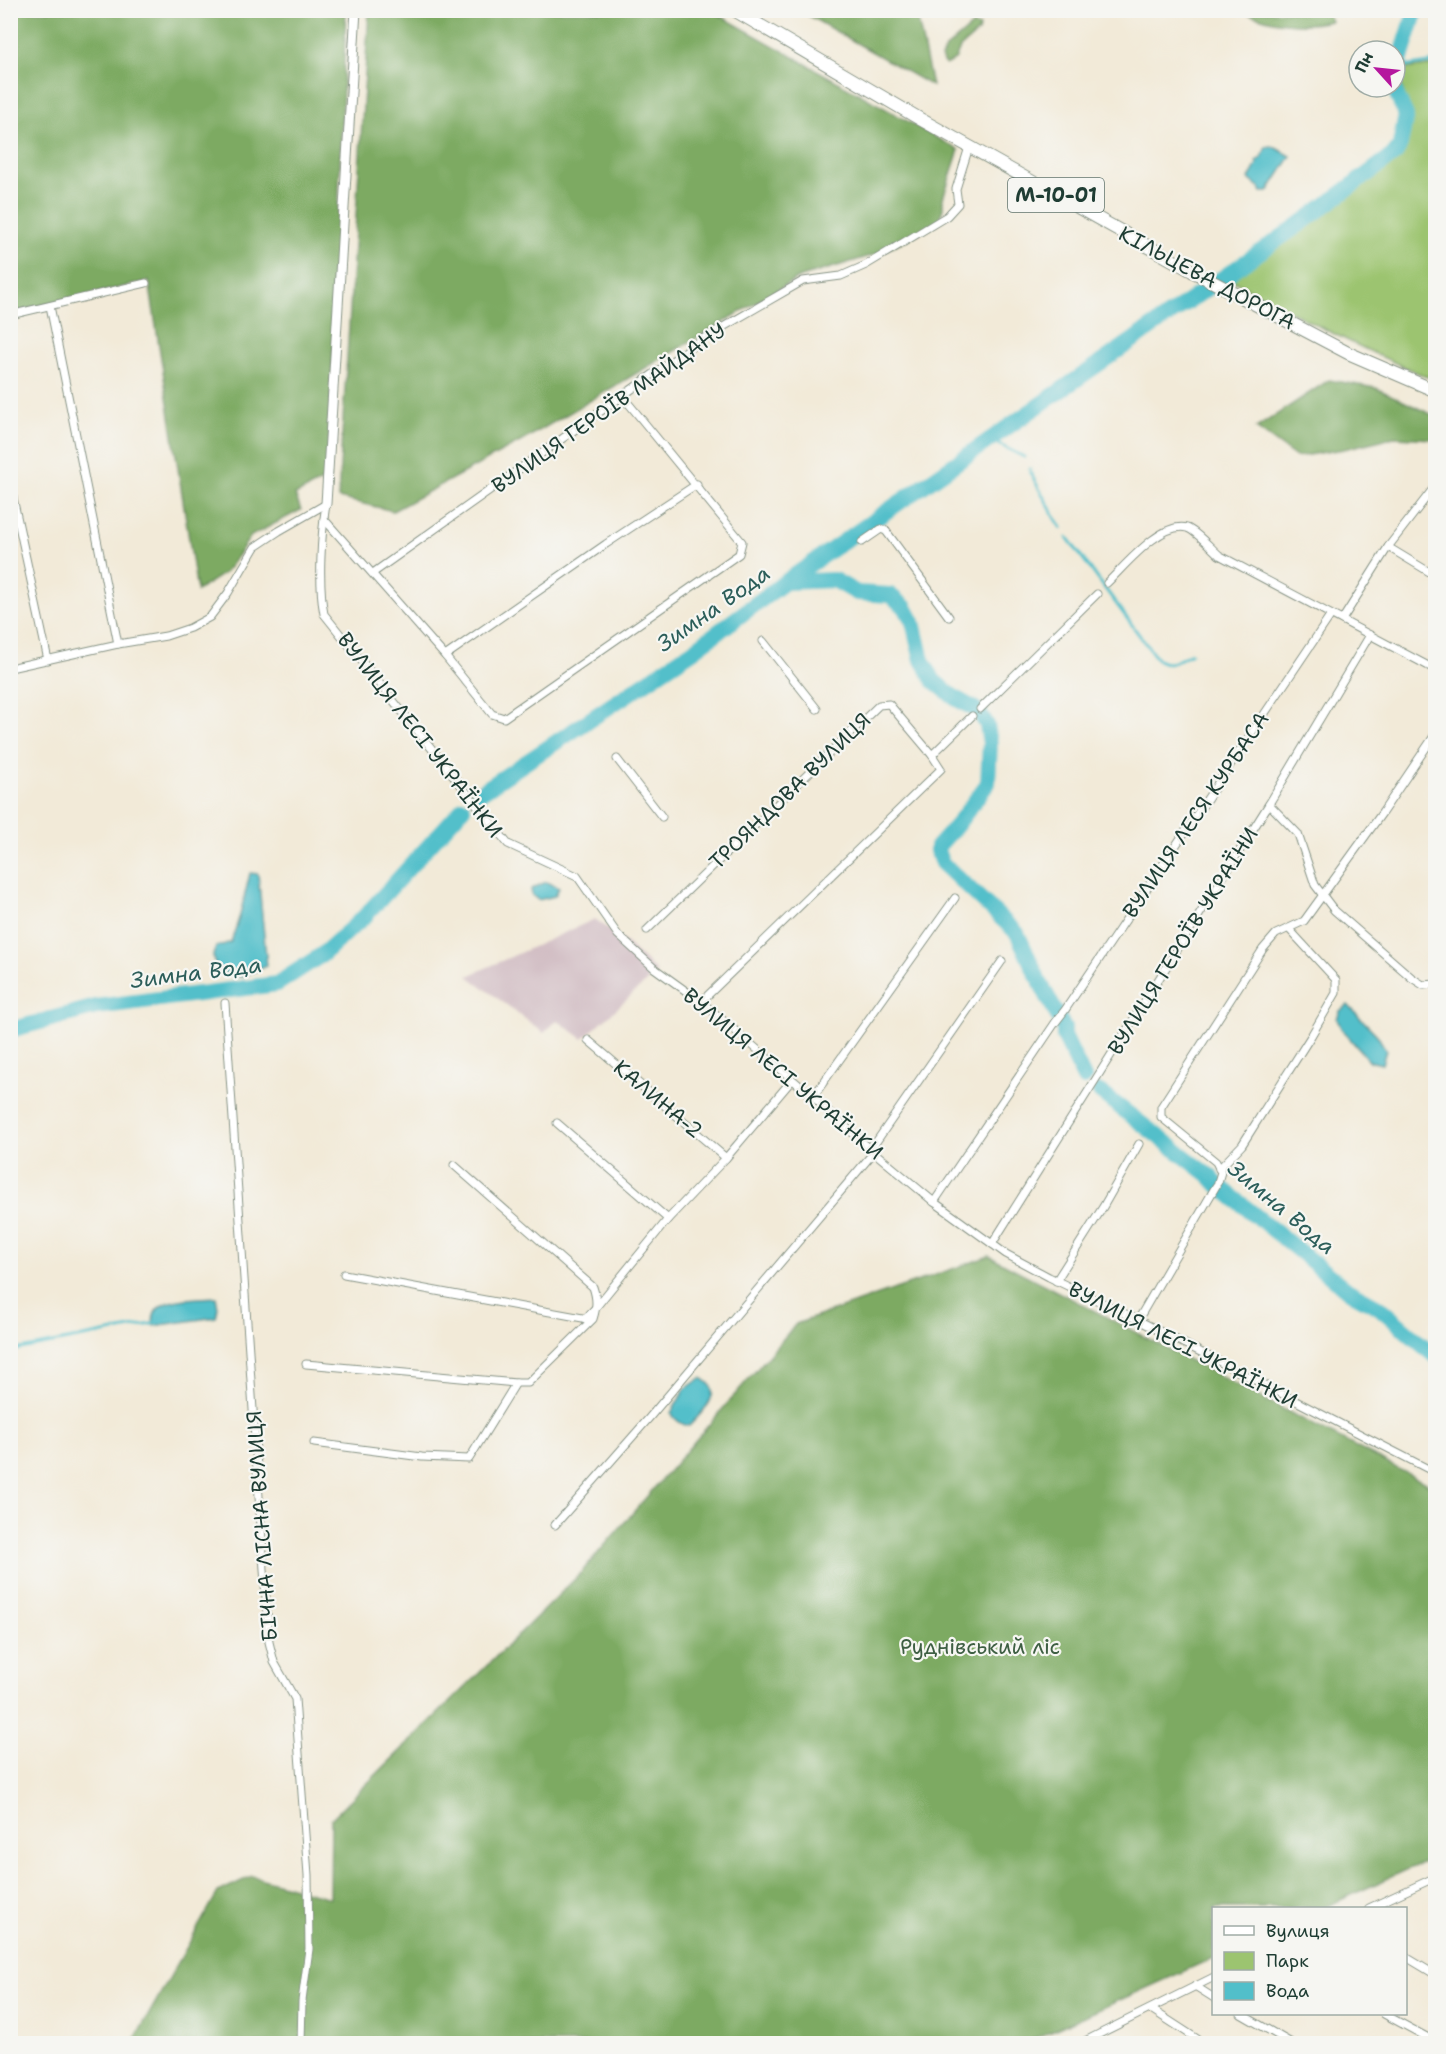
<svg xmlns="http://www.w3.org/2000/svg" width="1446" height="2054" font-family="'Shantell Sans',sans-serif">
	<rect width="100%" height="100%" fill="#f6f6f2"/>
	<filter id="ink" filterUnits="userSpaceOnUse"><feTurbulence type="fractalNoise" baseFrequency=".0167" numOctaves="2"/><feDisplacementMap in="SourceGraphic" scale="12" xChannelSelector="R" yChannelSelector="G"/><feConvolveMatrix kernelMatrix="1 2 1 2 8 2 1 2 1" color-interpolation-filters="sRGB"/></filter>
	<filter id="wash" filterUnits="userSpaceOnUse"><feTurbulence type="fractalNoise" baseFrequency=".008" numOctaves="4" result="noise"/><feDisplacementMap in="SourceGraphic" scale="24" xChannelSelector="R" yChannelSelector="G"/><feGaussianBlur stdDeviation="1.35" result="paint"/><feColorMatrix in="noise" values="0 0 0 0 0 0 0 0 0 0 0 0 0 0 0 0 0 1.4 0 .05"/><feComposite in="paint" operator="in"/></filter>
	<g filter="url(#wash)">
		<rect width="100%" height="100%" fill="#f2ead8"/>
		<path fill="#d2bec4" d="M595 919 628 944 657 972 583 1039 557 1020 544 1033 468 976Z"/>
		<path fill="#9cc470" stroke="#5e8052" stroke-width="1.5" d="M1435 65V380C1364 351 1297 316 1230 279L1398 157 1410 117 1400 81 1404 69Z"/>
		<g fill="#7daa62" stroke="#4e744b" stroke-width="1.5">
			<path d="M11 11H346L328 478 295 495 301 510 251 536 226 572 197 591 149 281 11 313Z"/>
			<path d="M369 11H712L959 150 943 198V209L937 224 877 254 798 278 520 442 393 511 338 498Z"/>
			<path d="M800 11H916L932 86Z"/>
			<path d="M1240 11H1326L1331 21C1296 28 1273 23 1240 11Z"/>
			<path d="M973 25 980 27 978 32 960 48 955 60 946 65 943 62 941 57 946 48Z"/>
			<path d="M1329 380 1376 388 1435 416V439L1394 437 1344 449 1296 457 1256 428Z"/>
			<path d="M989 1256 1435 1488V1857L1323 1908H1214L1213 1958 1025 2043 132 2044 218 1892 252 1876 330 1898 331 1819 579 1575 796 1324Z"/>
		</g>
		<g fill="#52bfca" stroke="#387e7f" stroke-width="1.5">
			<path d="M1272 146 1291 156 1268 192H1262L1260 188 1249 179 1257 164 1256 161 1262 158 1266 147Z"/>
			<path d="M250 873 258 874 267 966 241 977 216 970 213 955 216 947 231 942 240 915Z"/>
			<path d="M546 882 559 888 555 896 538 900 532 895 531 889Z"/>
			<path d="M1348 1005 1377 1035 1386 1050 1382 1064 1369 1061 1341 1028 1337 1019 1340 1011Z"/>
			<path d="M216 1297 218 1308 216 1317 154 1326C147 1295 196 1299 216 1297Z"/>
			<path d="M701 1378C727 1390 702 1413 689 1426 682 1425 674 1419 671 1413L685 1389Z"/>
		</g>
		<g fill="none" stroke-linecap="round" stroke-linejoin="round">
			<g stroke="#52bfca" stroke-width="3">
				<path d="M1397 68 1436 62"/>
				<path d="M990 440 1024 457"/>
				<path d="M1030 469 1031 474 1061 528"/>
				<path d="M1067 537 1157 659C1169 668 1179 660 1191 653"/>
				<path d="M10 1026 14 1029"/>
				<path d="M10 1351 157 1323"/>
			</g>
			<g stroke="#52bfca" stroke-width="16">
				<path d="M1395 77 1416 10"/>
				<path d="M785 582 1300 224 1396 153 1400 145 1406 115 1393 87"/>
				<path d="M480 793 694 650 785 582 834 580 857 593 890 595 905 607 913 622 922 660 934 681 955 698 975 709 981 715 987 725 990 743 988 783 957 825 937 847V851L942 863 1017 933 1037 976"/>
				<path d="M1041 984 1064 1028V1036L1084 1078"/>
				<path d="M10 1030 96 1007 277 984 323 954 365 916 463 808"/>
				<path d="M1100 1092 1210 1176 1218 1185 1347 1290 1380 1308 1436 1357"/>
			</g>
		</g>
	</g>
	<g filter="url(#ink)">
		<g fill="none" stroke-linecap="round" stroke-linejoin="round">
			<defs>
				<g id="minor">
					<path d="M50 306 118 644"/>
					<path d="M10 315 146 283"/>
					<path d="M10 484 48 660"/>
					<path d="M326 504C321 536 318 583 324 614L508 844 577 876 618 935 654 968 704 1004 813 1097 869 1148 934 1202 1006 1254 1049 1277 1138 1320 1436 1473"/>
					<path d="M324 519 445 656 492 714 504 718 739 554 742 542 629 404 620 399"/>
					<path d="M862 542 881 529 886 531 949 617"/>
					<path d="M1388 547 1436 576"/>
					<path d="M373 573 704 338 803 281 841 276 866 265 947 216 958 204 956 189 969 147"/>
					<path d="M1107 583C1125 566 1161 521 1187 528 1196 531 1211 548 1219 555L1436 670"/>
					<path d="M1342 620 1388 547 1436 485"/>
					<path d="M763 641 817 709"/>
					<path d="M445 656 606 544 697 484"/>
					<path d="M10 668 118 644 166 636 190 628 210 617 228 593 255 547 279 531 326 504"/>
					<path d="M980 709 1097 594"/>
					<path d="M932 755 972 716"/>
					<path d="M617 759 662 817"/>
					<path d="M1269 804 1298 834 1315 885 1334 910 1412 978 1423 985 1436 984"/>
					<path d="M647 930 879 705 889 704 932 755 941 769 707 996 704 1004"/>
					<path d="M225 1003 269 1642 274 1662 295 1699 308 1875 309 1949 302 2001 301 2044"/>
					<path d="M588 1040 726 1158"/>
					<path d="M813 1097 955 898"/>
					<path d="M557 1123 668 1219"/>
					<path d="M869 1148 876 1142 1002 961"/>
					<path d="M1219 1169 1242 1145 1311 1036 1336 993V980L1289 929"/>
					<path d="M1218 1182 1221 1172 1216 1162 1161 1117V1107L1263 949 1276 934 1304 921 1382 813 1436 733"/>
					<path d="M934 1202 1055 1023 1065 1010 1331 615"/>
					<path d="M992 1244 1269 804 1370 635"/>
					<path d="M344 1274 588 1319"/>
					<path d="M1056 1281 1103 1207 1139 1144"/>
					<path d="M585 1319 597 1306 668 1219 726 1158 792 1080"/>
					<path d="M1138 1320 1216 1186"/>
					<path d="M306 1364 516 1383"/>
					<path d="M314 1443 422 1457 469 1459 516 1383H528L593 1319C597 1306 597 1299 593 1287L454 1165"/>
					<path d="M555 1525 649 1418 874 1152"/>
					<path d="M1369 1908 1436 1877"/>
					<path d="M1406 1957 1436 1975"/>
					<path d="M1195 1986 1214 1998"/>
					<path d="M1151 2009 1205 2044"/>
					<path d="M1241 2014 1293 2044"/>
					<path d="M1384 2014 1436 2042"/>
					<path d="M1079 2044 1214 1977"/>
				</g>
				<path id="tertiary" d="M326 504 356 10"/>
				<path id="trunk" d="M734 10 920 119 1192 271 1348 353 1436 391"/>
			</defs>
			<use href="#minor" stroke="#889486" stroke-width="9"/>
			<use href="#tertiary" stroke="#889486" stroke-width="11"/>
			<use href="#trunk" stroke="#889486" stroke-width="14"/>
			<use href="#minor" stroke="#fff" stroke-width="7"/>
			<use href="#tertiary" stroke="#fff" stroke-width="9"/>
			<use href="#trunk" stroke="#fff" stroke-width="12"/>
		</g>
	</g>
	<g text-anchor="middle" stroke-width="4.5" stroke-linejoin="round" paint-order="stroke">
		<rect fill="#f6f6f2" stroke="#60746d" stroke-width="1.5" x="1008" y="178" width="96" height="34" rx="4.5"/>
		<g font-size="20" font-weight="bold" fill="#1f3d34">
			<text x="1056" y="202">М-10-01</text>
		</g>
		<g font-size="21" fill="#1f3d34" stroke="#f6f6f2">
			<text transform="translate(1207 278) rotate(28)" y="7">КІЛЬЦЕВА ДОРОГА</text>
			<text transform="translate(609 408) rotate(-35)" y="7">ВУЛИЦЯ ГЕРОЇВ МАЙДАНУ</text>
			<text transform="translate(420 735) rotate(52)" y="7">ВУЛИЦЯ ЛЕСІ УКРАЇНКИ</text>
			<text transform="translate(790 791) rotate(-44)" y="7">ТРОЯНДОВА ВУЛИЦЯ</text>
			<text transform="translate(1196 815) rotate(-56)" y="7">ВУЛИЦЯ ЛЕСЯ КУРБАСА</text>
			<text transform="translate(1183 941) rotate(-58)" y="7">ВУЛИЦЯ ГЕРОЇВ УКРАЇНИ</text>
			<text transform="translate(783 1074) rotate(40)" y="7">ВУЛИЦЯ ЛЕСІ УКРАЇНКИ</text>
			<text transform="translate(658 1099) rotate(40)" y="7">КАЛИНА-2</text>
			<text transform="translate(1183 1345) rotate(27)" y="7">ВУЛИЦЯ ЛЕСІ УКРАЇНКИ</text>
			<text transform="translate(262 1526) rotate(-94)" y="7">БІЧНА ЛІСНА ВУЛИЦЯ</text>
		</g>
		<g font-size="21" fill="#3e5f43" stroke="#f6f6f2">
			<text x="980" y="1654">Руднівський ліс</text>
		</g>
		<g font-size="22" font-style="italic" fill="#2c5e5a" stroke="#f6f6f2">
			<text transform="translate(713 608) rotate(-35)" y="8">Зимна Вода</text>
			<text transform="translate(196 972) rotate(-7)" y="8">Зимна Вода</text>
			<text transform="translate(1282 1207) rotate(40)" y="8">Зимна Вода</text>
		</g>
	</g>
	<rect width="1446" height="2054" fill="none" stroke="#f6f6f2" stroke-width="36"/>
	<rect x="1212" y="1907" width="195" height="108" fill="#f6f6f2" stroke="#a0aca6" stroke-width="1.5"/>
	<rect x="1224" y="1926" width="30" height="9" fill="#ffffff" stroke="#a0aca6" stroke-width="1.5"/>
	<text x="1266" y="1937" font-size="18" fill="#1f3d34">Вулиця</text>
	<rect x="1224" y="1952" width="30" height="18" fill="#9cc470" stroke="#a0aca6" stroke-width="1.5"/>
	<text x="1266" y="1967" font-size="18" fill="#1f3d34">Парк</text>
	<rect x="1224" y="1982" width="30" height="18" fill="#52bfca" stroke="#a0aca6" stroke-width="1.5"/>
	<text x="1266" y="1997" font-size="18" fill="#1f3d34">Вода</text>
	<g transform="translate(1377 69) rotate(297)"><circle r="28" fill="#f6f6f2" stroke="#a0aca6" stroke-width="1.5"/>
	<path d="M0-4.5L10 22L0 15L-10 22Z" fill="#b5179e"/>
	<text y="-9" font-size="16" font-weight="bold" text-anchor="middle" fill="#1f3d34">Пн</text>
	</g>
</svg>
